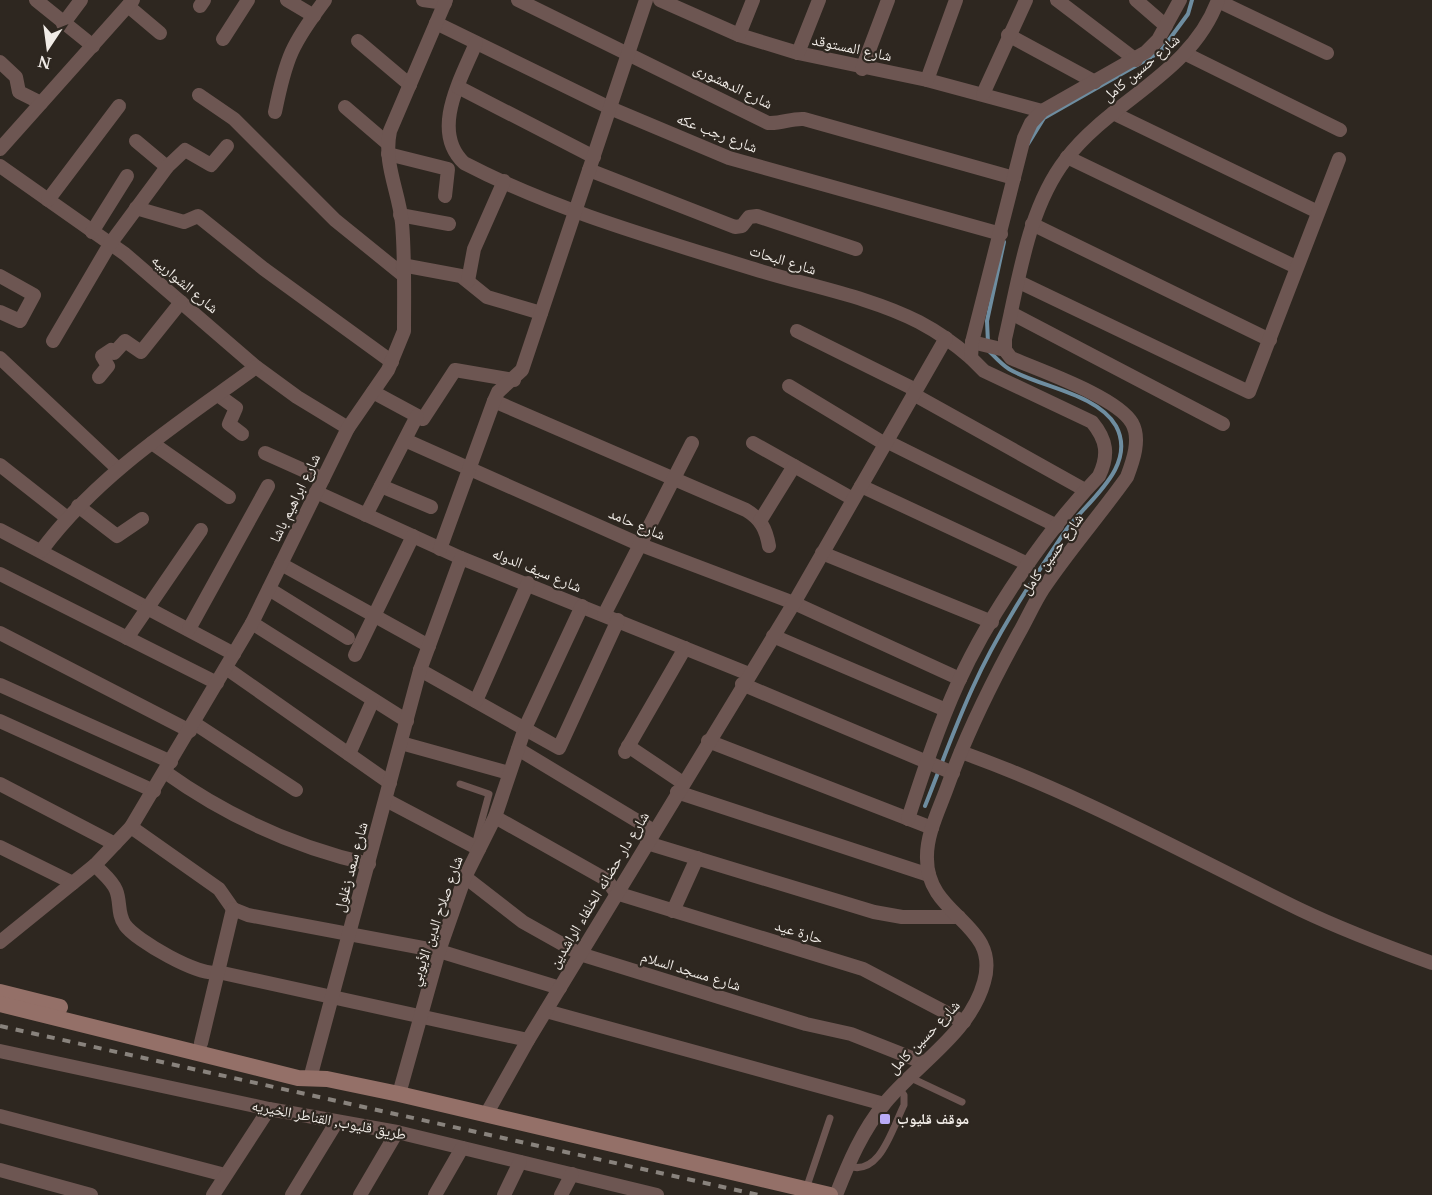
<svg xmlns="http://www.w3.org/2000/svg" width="1432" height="1195" font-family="'Noto Serif','Noto Naskh Arabic',serif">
	<rect width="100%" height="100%" fill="#2e2720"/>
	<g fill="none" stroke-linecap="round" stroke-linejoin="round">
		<g stroke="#6e8da0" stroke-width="4">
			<path d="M1028 144 1044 118 1160 52 1188 14 1192 0"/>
			<path d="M988 343 987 321 1004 242"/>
			<path d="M925 806C941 766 955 726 973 687 998 631 1032 581 1066 530 1086 502 1138 467 1116 426 1097 393 1039 387 1009 369 1002 365 995 357 989 351"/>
		</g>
		<g stroke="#6d5652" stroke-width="7">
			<path d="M460 784 489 794 475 845"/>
			<path d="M909 1077 962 1102"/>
			<path d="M848 1166C880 1177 892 1129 904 1105V1095L898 1087"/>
			<path d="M806 1189 830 1118"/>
		</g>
		<g stroke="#6d5652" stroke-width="14">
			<path d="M36 0 93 46"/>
			<path d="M287 0 314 16"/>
			<path d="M423 0 445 3"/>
			<path d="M518 0 768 123C782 124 791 118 804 119L1014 178"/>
			<path d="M660 0 739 35 798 53 927 80 1042 111"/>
			<path d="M1057 0 1136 60"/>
			<path d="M1136 0 1166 26"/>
			<path d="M1218 1 1327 53"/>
			<path d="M128 6 160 33"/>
			<path d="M200 6 204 0"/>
			<path d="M436 23 610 108 729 158 1001 234"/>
			<path d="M63 24 81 0"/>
			<path d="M739 35 753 0"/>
			<path d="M1008 35 1095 82"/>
			<path d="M223 39 248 0"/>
			<path d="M358 41 410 85"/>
			<path d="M476 43C461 79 430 131 464 163 554 210 657 239 754 269 808 286 868 296 919 322 938 332 955 344 971 358"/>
			<path d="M798 53 819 0"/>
			<path d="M1186 54 1340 130"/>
			<path d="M0 62 16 77 19 92 41 103"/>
			<path d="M862 69 888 0"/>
			<path d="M927 80 956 0"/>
			<path d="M458 87 594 157"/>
			<path d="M983 94 1026 0"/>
			<path d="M199 95 234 119 335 220 403 275"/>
			<path d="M345 107 387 143"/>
			<path d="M275 112C286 57 292 44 325 0"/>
			<path d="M1113 113 1318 212"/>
			<path d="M136 141 167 167"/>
			<path d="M0 149 133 0"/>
			<path d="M388 154 448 169 445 196"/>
			<path d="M1067 157 1296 267"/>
			<path d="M0 166 125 254 256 367 297 397 348 428"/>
			<path d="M589 170 735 227 742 226 749 217 757 216 856 249"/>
			<path d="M48 200 119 106"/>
			<path d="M136 208 184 222 198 216 264 269 392 362"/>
			<path d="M400 215 449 224"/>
			<path d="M1032 224 1270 340"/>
			<path d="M92 232 127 176"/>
			<path d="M402 265 461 276 487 297 541 313"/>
			<path d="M0 276 34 295 20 321 0 312"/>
			<path d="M468 281 474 249 504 181"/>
			<path d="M1019 282 1249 392 1339 159"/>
			<path d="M1011 313 1223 424"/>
			<path d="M797 331 916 390"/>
			<path d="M53 341 110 244 167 167 185 150 211 165 227 146"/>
			<path d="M972 342 1005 350"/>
			<path d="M0 358 117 468"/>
			<path d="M99 377 108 366 102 356 111 350 114 353 125 341 141 352 181 302"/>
			<path d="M789 386 885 444"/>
			<path d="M373 392 423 419 455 370 514 380"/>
			<path d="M913 394 1085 490"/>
			<path d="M218 395 236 408 229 424 242 434"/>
			<path d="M494 401 746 510C761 519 766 529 769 546"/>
			<path d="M405 440 641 545 794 603 960 679"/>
			<path d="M886 441 1057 526"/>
			<path d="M152 443 229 497"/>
			<path d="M753 443 853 499"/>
			<path d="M265 453 323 479"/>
			<path d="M0 465 66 517"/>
			<path d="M381 486 431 507"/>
			<path d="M861 486 1028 564"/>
			<path d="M316 492 461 558 749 674"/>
			<path d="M78 506 117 536 142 519"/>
			<path d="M366 515 417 416"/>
			<path d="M760 521 794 466"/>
			<path d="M0 530 234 654"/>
			<path d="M440 549 494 401 498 392 522 370 646 0"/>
			<path d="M41 551C98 474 179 423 256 367"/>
			<path d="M822 553 992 622"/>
			<path d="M281 564 429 646"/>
			<path d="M0 574 217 683"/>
			<path d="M269 589 348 638"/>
			<path d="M604 615 692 443"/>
			<path d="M252 623 407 721"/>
			<path d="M189 629 268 486"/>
			<path d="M0 633 190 731"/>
			<path d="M773 636 946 710"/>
			<path d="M127 638 201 530"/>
			<path d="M355 655 413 536"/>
			<path d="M226 668 390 783"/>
			<path d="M420 670 559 748 618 620"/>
			<path d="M742 684 953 773"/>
			<path d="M0 685 171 762"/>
			<path d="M476 701 528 583"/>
			<path d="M0 721 154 791"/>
			<path d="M194 723 296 790"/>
			<path d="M708 741 932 828"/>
			<path d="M401 743 509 773"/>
			<path d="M628 746 683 783"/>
			<path d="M518 749 654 831"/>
			<path d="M625 752 685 648"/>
			<path d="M961 752C1079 794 1188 855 1301 910 1343 930 1388 947 1432 963"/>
			<path d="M349 754 373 700"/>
			<path d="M165 772C228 817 294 847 369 864"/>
			<path d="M0 784 115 844"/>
			<path d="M677 792 929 875"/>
			<path d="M386 800 479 849"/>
			<path d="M495 817 607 880 616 893 863 969 964 1022"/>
			<path d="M908 819C923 773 938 727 958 683 989 615 1047 530 1099 476 1109 455 1107 440 1092 422L984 371 971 358 972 342 1024 138 1031 123 1042 111 1146 52 1158 40 1180 0"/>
			<path d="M131 827 219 889 233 909"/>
			<path d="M647 843 874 912 902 917H959"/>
			<path d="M0 847 73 883"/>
			<path d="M95 865C102 873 112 880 116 890 121 902 117 914 125 925 135 940 201 978 218 972L528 1040"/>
			<path d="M465 877 523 922 580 954 806 1024 851 1034 922 1062"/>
			<path d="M233 909 248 915 439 951 560 988"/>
			<path d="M673 911 697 858"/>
			<path d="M0 942 95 865 131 827 252 623 348 428 388 370 404 331C404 295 405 258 402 223 399 191 383 164 390 131L446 0"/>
			<path d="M546 1011 884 1104"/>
			<path d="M201 1043 233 909"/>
			<path d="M0 1051 269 1109 397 1132 657 1195"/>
			<path d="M312 1071 420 670 461 558"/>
			<path d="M399 1094 439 951 465 877 495 817 525 728 582 606"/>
			<path d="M487 1113 528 1040 794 603 946 338"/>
			<path d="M0 1116 225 1175"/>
			<path d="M0 1170 91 1195"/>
			<path d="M213 1195 269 1109"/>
			<path d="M292 1195 336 1123"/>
			<path d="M360 1195 397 1132"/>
			<path d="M435 1195 462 1148"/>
			<path d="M504 1195 520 1162"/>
			<path d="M561 1195 572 1174"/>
			<path d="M836 1195C849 1162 862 1131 885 1103 917 1064 970 1033 984 982 1001 923 927 917 927 859 926 834 940 808 948 785 967 732 992 682 1019 633 1027 619 1034 603 1043 589 1069 550 1100 515 1127 477 1133 461 1141 439 1132 423 1117 397 1041 371 1011 358L1005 350V339C1019 279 1028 208 1066 159 1112 99 1191 74 1218 0"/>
		</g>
		<g stroke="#947068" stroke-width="16">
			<path d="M0 992 60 1007"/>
			<path d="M0 1004 298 1078 327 1079 399 1094 830 1195"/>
		</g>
		<path stroke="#89837d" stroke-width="4" stroke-dasharray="8 8" stroke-linecap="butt" d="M0 1026 759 1195"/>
	</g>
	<rect fill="#b9abf7" stroke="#2e2720" stroke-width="2" x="879" y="1113" width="12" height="12" rx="3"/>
	<g text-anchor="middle" stroke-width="4.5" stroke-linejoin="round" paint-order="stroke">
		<g font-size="15" fill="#f1ece7" stroke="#2e2720">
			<text transform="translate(852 48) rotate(12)" y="5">شارع المستوقد</text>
			<text transform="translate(1141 68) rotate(-40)" y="5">شارع حسين كامل</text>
			<text transform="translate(733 86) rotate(26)" y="5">شارع الدهشورى</text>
			<text transform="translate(717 133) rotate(21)" y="5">شارع رجب عكه</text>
			<text transform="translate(783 260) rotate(17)" y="5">شارع البحات</text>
			<text transform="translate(185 284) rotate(40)" y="5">شارع الشواربيه</text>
			<text transform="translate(295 498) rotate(-64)" y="5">شارع ابراهيم باشا</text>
			<text transform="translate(637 524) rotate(23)" y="5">شارع حامد</text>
			<text transform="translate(1052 554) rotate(-54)" y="5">شارع حسين كامل</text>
			<text transform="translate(537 570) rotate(22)" y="5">شارع سيف الدوله</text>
			<text transform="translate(351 867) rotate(-75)" y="5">شارع سعد زغلول</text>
			<text transform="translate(599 890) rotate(-59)" y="5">شارع دار حضانه الخلفاء الراشدين</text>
			<text transform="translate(436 921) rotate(-71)" y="5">شارع صلاح الدين الأيوبي</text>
			<text transform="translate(799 932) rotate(17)" y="5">حارة عيد</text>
			<text transform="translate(691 971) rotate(17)" y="5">شارع مسجد السلام</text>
			<text transform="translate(924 1037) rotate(-46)" y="5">شارع حسين كامل</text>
			<text transform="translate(329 1120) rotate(11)" y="5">طريق قليوب, القناطر الخيريه</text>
		</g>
		<g font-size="15" font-weight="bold" fill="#f1ece7" stroke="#2e2720" text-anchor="start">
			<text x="897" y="1124">موقف قليوب</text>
		</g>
	</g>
	<g transform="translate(48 48) rotate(193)" stroke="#2e2720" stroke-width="4.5" paint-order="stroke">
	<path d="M0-4.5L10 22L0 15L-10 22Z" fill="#f1ece7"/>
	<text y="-9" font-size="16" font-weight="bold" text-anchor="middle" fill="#f1ece7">N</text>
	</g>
</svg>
